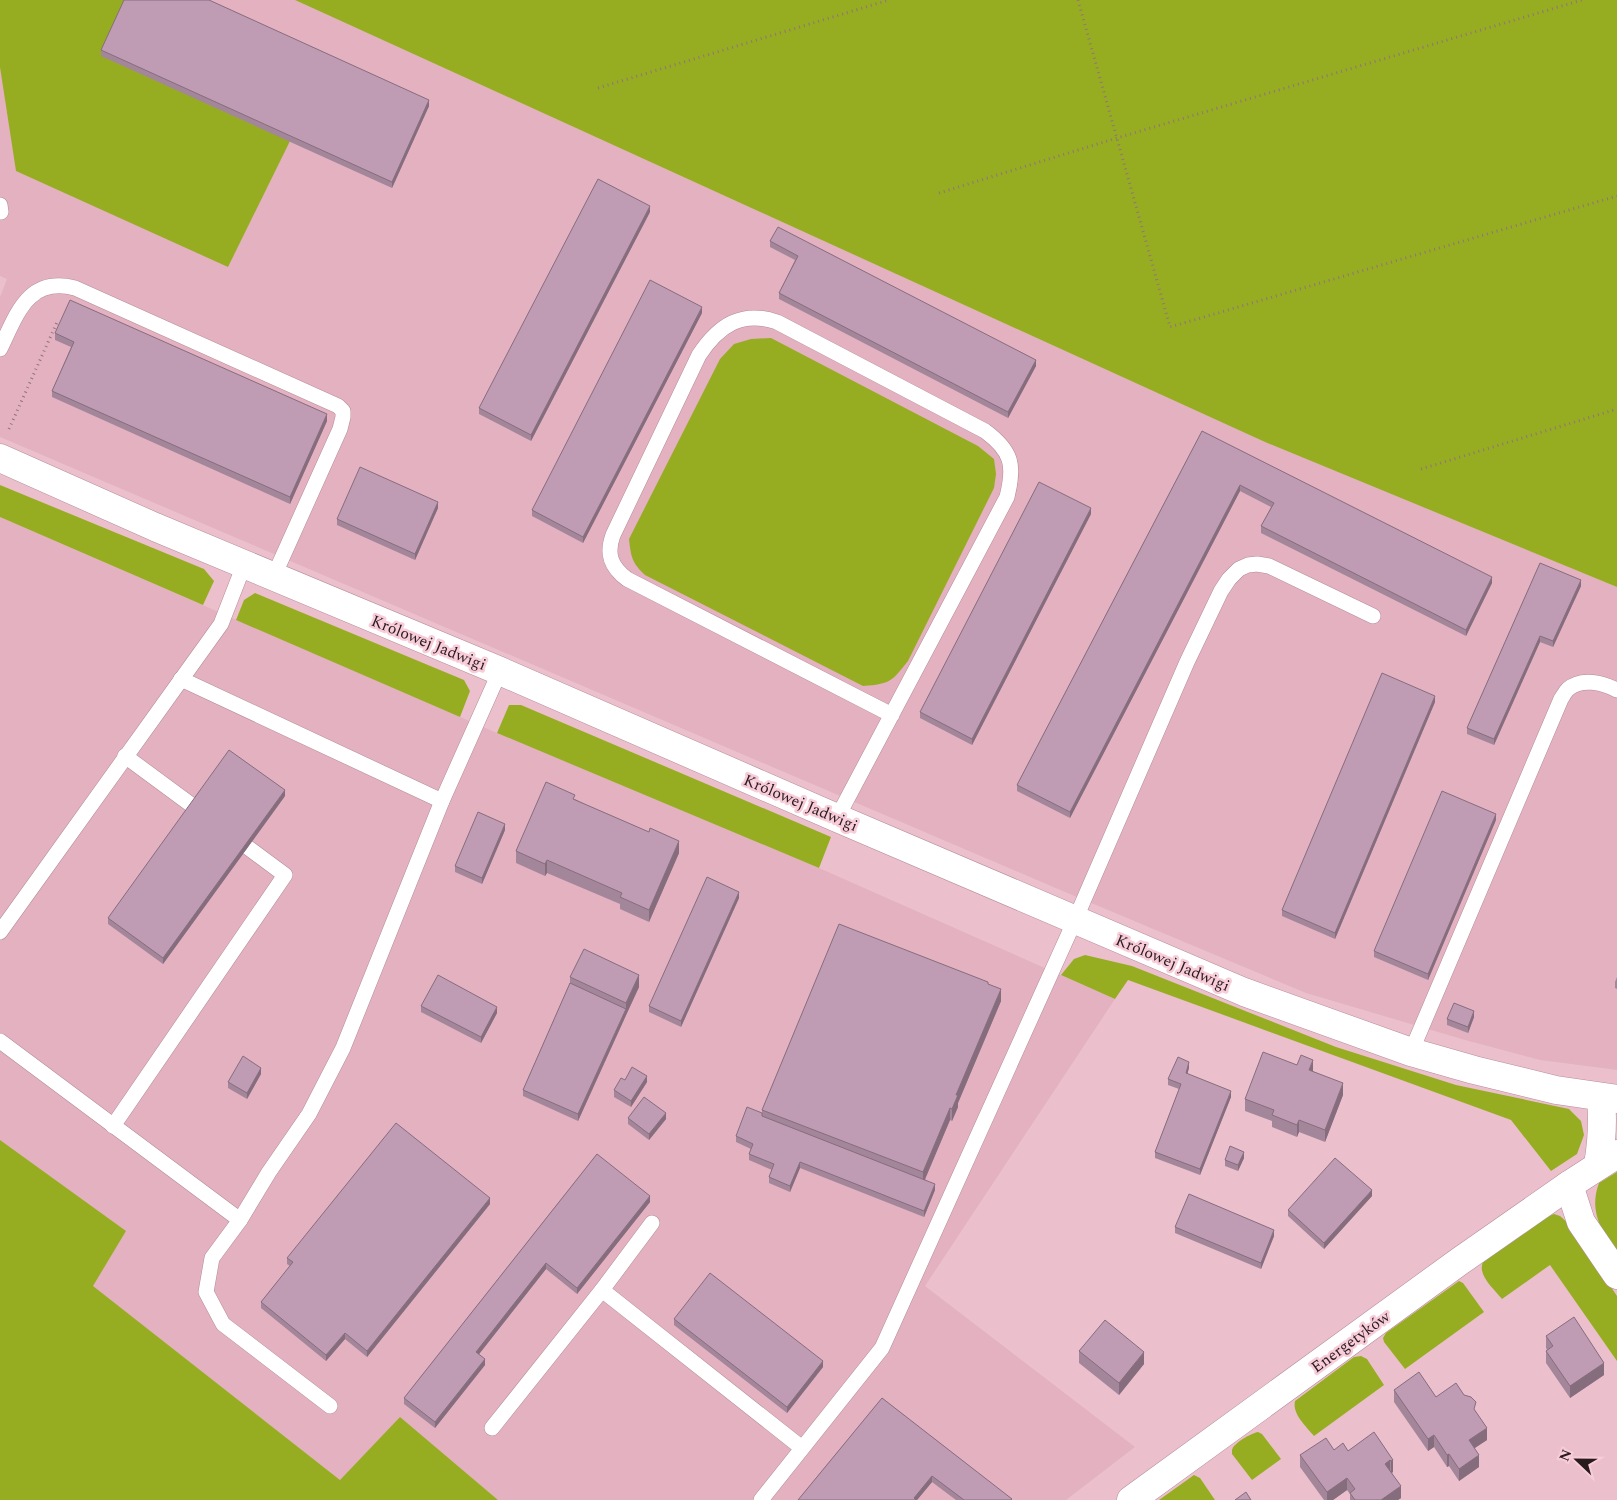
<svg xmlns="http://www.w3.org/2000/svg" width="1617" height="1500" font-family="Spectral,serif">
	<rect width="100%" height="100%" fill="#ebc0cc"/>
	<g fill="#e3b1c0">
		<path d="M0 0H295L1265 442 1617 587V1070L1540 1060 1465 1040 1306 993 1065 892 0 437V297L7 279 0 276Z"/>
		<path d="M0 517 497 733 819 868 1115 999 925 1286 1135 1447 1066 1500H498L400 1418 340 1480 92 1286 0 1140Z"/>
	</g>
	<g fill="#97ad21">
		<path d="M0 0H127L290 141 228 267 16 171 0 67Z"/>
		<path d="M295 0H1617V587L1265 442Z"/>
		<path d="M771 338 978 446 994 459 996 474 994 488 908 661C892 681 891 684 863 686L645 575C632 563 631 557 629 539L720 359 734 344 751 339Z"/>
		<path d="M0 485 204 569 214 581 203 605 0 517Z"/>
		<path d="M255 593 464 680 470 691 460 717 236 620 244 600Z"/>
		<path d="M509 705H521L831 837 819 868 497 733Z"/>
		<path d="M1085 955 1132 966 1336 1047 1456 1085 1569 1109 1581 1121 1584 1135 1577 1154 1551 1171 1511 1120 1128 980 1115 999 1061 975 1074 959Z"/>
		<path d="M0 1140 126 1231 93 1286 340 1480 400 1417 498 1500H0Z"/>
		<path d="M1617 1172V1257C1603 1232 1588 1212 1599 1183Z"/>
		<path d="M1554 1214 1560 1216 1569 1224 1617 1296V1361L1550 1265 1502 1299C1494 1289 1477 1275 1483 1262L1542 1219Z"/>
		<path d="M1459 1281 1463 1283 1484 1312 1405 1369 1384 1342 1383 1338 1386 1333Z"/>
		<path d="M1361 1356 1367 1359 1384 1385 1314 1436C1306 1426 1292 1414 1295 1401L1354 1357Z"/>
		<path d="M1258 1432 1262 1434 1281 1459 1252 1480 1232 1454C1232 1453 1232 1451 1232 1450 1233 1443 1252 1433 1258 1432Z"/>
		<path d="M1194 1475 1200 1478 1215 1500H1159Z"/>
	</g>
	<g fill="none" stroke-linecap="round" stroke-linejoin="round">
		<defs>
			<g id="service">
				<path d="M0 205 1 212"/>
				<path d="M0 349C17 314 28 276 75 288L338 406 343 411V417L340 429 273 578"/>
				<path d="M181 679 442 801"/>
				<path d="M125 756 205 815"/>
				<path d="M837 818 1007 497C1015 465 1012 451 985 431L777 322C742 310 719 325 699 355L613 535C606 554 611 567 627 579L892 715"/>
				<path d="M0 932 221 624 244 565"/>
				<path d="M0 1041 240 1220"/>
				<path d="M1411 1052 1561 699C1563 696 1565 692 1568 689 1582 677 1603 683 1617 690"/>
				<path d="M113 1126 285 875 231 835"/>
				<path d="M602 1290 802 1448"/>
				<path d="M330 1406 223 1324 206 1292 212 1258 240 1220 269 1172 309 1114 343 1048 442 801 500 671"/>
				<path d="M492 1428 602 1290 652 1223"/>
				<path d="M761 1500 882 1348 1075 920 1187 662 1221 591 1229 579 1239 569 1248 565 1257 564 1269 566 1373 616"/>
			</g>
			<g id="minor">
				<path d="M0 458 155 527 500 671 837 818 1244 992 1411 1052 1474 1070 1556 1090 1617 1099"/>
				<path d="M1598 1165C1602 1142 1603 1120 1601 1097"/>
				<path d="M1569 1185 1581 1222 1617 1275"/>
				<path d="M1131 1500 1460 1261 1569 1185 1617 1154"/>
			</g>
		</defs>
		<use href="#service" stroke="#b58d99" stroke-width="16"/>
		<use href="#minor" stroke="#b58d99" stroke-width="29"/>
		<g stroke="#92747c" stroke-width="3" stroke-dasharray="1 4" stroke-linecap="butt">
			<path d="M1078 0 1170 327 1617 196"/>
			<path d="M598 88 889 0"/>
			<path d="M939 193 1117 138 1582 0"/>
			<path d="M9 429 58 320"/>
			<path d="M1421 469 1617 409"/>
		</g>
		<use href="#service" stroke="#fff" stroke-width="15"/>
		<use href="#minor" stroke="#fff" stroke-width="28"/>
	</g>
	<g fill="#a4869a">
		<path d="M101 50 429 106 392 188 101 56Z"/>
		<path d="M650 212 531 441 479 414V408Z"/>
		<path d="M770 241 1036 366 1008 418 779 299V293L795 260 770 247Z"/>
		<path d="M702 313 583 543 532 516V510Z"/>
		<path d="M55 333 327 421 290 504 52 397V391L71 347 55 340Z"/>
		<path d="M1202 431 1492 583 1466 636 1261 533V526L1271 507 1240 491 1070 818 1017 791V785Z"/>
		<path d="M438 508 415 560 337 525V519Z"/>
		<path d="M1091 514 972 745 920 718V712Z"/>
		<path d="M1540 563 1581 586 1553 647 1540 642 1494 745 1467 734V728Z"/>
		<path d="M1435 702 1335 939 1282 916V910Z"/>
		<path d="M285 796 163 964 108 924V918Z"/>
		<path d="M575 799 679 853 649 922 620 909V904L547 873 545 876 516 863V851Z"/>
		<path d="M1496 820 1428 980 1374 957V951Z"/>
		<path d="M505 830 482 884 455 872V866Z"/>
		<path d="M739 898 681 1027 649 1012V1006Z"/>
		<path d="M570 977 639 987 578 1121 523 1096V1090L570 983Z"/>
		<path d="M1617 977V989L1615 988V982Z"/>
		<path d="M988 984 1001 1001 958 1103V1107L952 1121 950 1120 925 1179 935 1190 924 1217 800 1168 790 1192 769 1183V1177L772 1170 749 1160V1154L751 1149 736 1142V1136L762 1113V1110Z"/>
		<path d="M421 1006 497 1013 481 1043 421 1012Z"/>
		<path d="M1474 1017 1468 1033 1447 1025V1019Z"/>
		<path d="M1189 1068 1187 1074 1231 1097 1200 1175 1155 1158V1152L1179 1089 1168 1085V1079Z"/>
		<path d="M1313 1071 1343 1095 1325 1142 1299 1132 1297 1137 1272 1127V1121L1245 1111V1099Z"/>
		<path d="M261 1074 247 1099 228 1088V1082Z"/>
		<path d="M647 1082 631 1107 614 1097V1090Z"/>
		<path d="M628 1118 666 1119 649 1140 628 1124Z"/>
		<path d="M597 1154 650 1202 577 1294 546 1269 479 1354 485 1365 435 1428 404 1404V1398Z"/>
		<path d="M1244 1158 1238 1171 1225 1166V1160Z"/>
		<path d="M1372 1196 1324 1249 1288 1216V1210Z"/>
		<path d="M490 1204 367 1357 345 1339 326 1361 261 1308V1302L290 1266 287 1264V1258Z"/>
		<path d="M1175 1227 1274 1236 1261 1269 1175 1233Z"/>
		<path d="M674 1319 823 1367 787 1413 674 1325Z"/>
		<path d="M1546 1336 1604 1375 1570 1398 1546 1363V1351L1547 1350 1546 1348Z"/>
		<path d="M1079 1351 1144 1364 1119 1395 1079 1363Z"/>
		<path d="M1394 1390 1436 1397 1464 1395 1476 1412 1487 1440 1474 1448 1479 1467 1459 1481 1449 1466 1447 1467 1434 1447 1428 1451 1394 1402Z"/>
		<path d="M882 1398 1012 1500H956L932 1482 917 1500H798Z"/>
		<path d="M1334 1450 1348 1451 1393 1460V1472L1392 1473 1401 1498 1398 1500H1350V1494L1347 1490 1333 1500H1324L1300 1467V1455Z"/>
	</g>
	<g fill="#866d7d">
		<path d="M429 100V106L392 188V182Z"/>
		<path d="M650 206V212L531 441V435Z"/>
		<path d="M702 307V313L583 543V537Z"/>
		<path d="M1036 360V366L1008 418V412Z"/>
		<path d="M327 414V421L290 504V497Z"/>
		<path d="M1240 485V491L1070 818V812Z"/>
		<path d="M438 502V508L415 560V554Z"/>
		<path d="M1091 508V514L972 745V739Z"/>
		<path d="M1492 577V583L1466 636V630Z"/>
		<path d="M1581 580V586L1553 647V641Z"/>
		<path d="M1540 636V642L1494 745V739Z"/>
		<path d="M1435 696V702L1335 939V933Z"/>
		<path d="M285 790V796L163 964V958Z"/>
		<path d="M1496 814V820L1428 980V974Z"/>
		<path d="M505 824V830L482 884V878Z"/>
		<path d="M679 841V853L649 922V910Z"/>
		<path d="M547 860V873L545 876V864Z"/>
		<path d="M739 892V898L681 1027V1021Z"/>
		<path d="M639 975V987L626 1015V1003Z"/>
		<path d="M1001 989V1001L958 1103V1107L952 1121V1109L956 1095Z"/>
		<path d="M497 1007V1013L481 1043V1037Z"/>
		<path d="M626 1009V1015L578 1121V1114Z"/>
		<path d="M1474 1011V1017L1468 1033V1027Z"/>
		<path d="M1313 1060V1072L1309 1070Z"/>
		<path d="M1189 1062V1068L1186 1079V1073Z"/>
		<path d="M261 1068V1074L247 1099V1093Z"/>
		<path d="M647 1076V1082L631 1107V1101Z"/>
		<path d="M1343 1083V1095L1325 1142V1130Z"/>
		<path d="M1231 1091V1097L1200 1175V1169Z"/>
		<path d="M950 1108V1120L923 1184V1172Z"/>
		<path d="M666 1113V1119L649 1140V1134Z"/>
		<path d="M1299 1120V1132L1297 1137V1125Z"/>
		<path d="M1244 1152V1158L1238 1171V1165Z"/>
		<path d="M800 1162V1168L790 1192V1186Z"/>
		<path d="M935 1184V1190L924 1217V1211Z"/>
		<path d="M1372 1190V1196L1324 1249V1243Z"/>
		<path d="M650 1196V1202L577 1294V1288Z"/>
		<path d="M490 1198V1204L367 1357V1351Z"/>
		<path d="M1274 1230V1236L1261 1269V1263Z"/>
		<path d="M546 1263V1269L476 1358V1352Z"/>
		<path d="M345 1333V1339L326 1361V1355Z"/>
		<path d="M1144 1352V1364L1119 1395V1383Z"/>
		<path d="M485 1359V1365L435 1428V1422Z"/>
		<path d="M823 1361V1367L787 1413V1407Z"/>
		<path d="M1604 1363V1375L1570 1398V1386Z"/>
		<path d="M1487 1428V1440L1469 1452V1440Z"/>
		<path d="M1434 1435V1447L1428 1451V1439Z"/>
		<path d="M1449 1454V1466L1447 1467V1455Z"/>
		<path d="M1479 1455V1467L1459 1481V1469Z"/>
		<path d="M1390 1460V1472L1385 1464Z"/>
		<path d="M1393 1460V1472L1391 1473V1461Z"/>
		<path d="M932 1476V1482L917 1500H914V1498Z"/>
		<path d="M1347 1478V1490L1333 1500H1327V1492Z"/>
		<path d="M1401 1486V1498L1398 1500H1381Z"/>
	</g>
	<g fill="#bf9cb3" stroke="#866d7d">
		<path d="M124 0H209L429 100 392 182 101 50Z"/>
		<path d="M598 179 650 206 531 435 479 408Z"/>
		<path d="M778 227 1036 360 1008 412 779 293 798 256 770 241Z"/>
		<path d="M650 280 702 307 583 537 532 510Z"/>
		<path d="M70 300 327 414 290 497 52 391 74 342 55 333Z"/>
		<path d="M1202 431 1492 577 1466 630 1261 526 1274 503 1240 485 1070 812 1017 785Z"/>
		<path d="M360 467 438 502 415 554 337 519Z"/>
		<path d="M1039 482 1091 508 972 739 920 712Z"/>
		<path d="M1540 563 1581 580 1553 641 1540 636 1494 739 1467 728Z"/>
		<path d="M1382 673 1435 696 1335 933 1282 910Z"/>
		<path d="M229 750 285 790 163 958 108 918Z"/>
		<path d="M546 782 575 795 573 799 649 832 650 828 679 841 649 910 620 897 622 893 547 860 545 864 516 851Z"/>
		<path d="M1442 791 1496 814 1428 974 1374 951Z"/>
		<path d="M478 812 505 824 482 878 455 866Z"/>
		<path d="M707 877 739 892 681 1021 649 1006Z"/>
		<path d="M839 924 988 982V984L1001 989 956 1095H958L952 1109 950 1108 923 1172 762 1110Z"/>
		<path d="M584 949 639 975 626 1003 570 977Z"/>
		<path d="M438 975 497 1007 481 1037 421 1006Z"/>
		<path d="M570 983 626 1009 578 1114 523 1090Z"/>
		<path d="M1454 1003 1474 1011 1468 1027 1447 1019Z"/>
		<path d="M1263 1052 1297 1065 1301 1055 1313 1060 1309 1070 1343 1083 1325 1130 1299 1120 1297 1125 1272 1115 1274 1110 1245 1099Z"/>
		<path d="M243 1056 261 1068 247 1093 228 1082Z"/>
		<path d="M1178 1057 1189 1062 1186 1073 1231 1091 1200 1169 1155 1152 1181 1084 1168 1079Z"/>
		<path d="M632 1067 647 1076 631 1101 614 1090 621 1078 625 1080Z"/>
		<path d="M644 1097 666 1113 649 1134 628 1118Z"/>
		<path d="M747 1107 762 1113V1116L935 1184 924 1211 800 1162 790 1186 769 1177 774 1164 749 1154 753 1144 736 1136Z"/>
		<path d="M396 1123 490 1198 367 1351 345 1333 326 1355 261 1302 293 1262 287 1258Z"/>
		<path d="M1230 1146 1244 1152 1238 1165 1225 1160Z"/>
		<path d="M597 1154 650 1196 577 1288 546 1263 476 1352 485 1359 435 1422 404 1398Z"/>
		<path d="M1335 1158 1372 1190 1324 1243 1288 1210Z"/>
		<path d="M1189 1194 1274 1230 1261 1263 1175 1227Z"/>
		<path d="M710 1273 823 1361 787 1407 674 1319Z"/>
		<path d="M1574 1317 1604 1363 1570 1386 1546 1351 1553 1346 1546 1336Z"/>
		<path d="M1105 1320 1144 1352 1119 1383 1079 1351Z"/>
		<path d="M1419 1372 1436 1397 1456 1383 1464 1395 1471 1397 1476 1402 1474 1409 1487 1428 1469 1440 1479 1455 1459 1469 1449 1454 1447 1455 1434 1435 1428 1439 1394 1390Z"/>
		<path d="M882 1398 1012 1499 1011 1500H964L932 1476 914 1498 916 1500H798Z"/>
		<path d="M1374 1432 1393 1460 1391 1461 1390 1460 1385 1464 1401 1486 1381 1500H1355L1350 1493 1355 1489 1347 1478 1327 1492 1300 1455 1326 1438 1334 1450 1343 1443 1348 1451Z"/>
		<path d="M1246 1492 1251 1500H1235Z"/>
	</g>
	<g text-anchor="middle" stroke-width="5" stroke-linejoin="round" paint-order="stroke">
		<g font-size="16" fill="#291a1e" stroke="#f8cdd9">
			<text transform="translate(429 642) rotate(22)" y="6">Królowej Jadwigi</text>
			<text transform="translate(801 802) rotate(23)" y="6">Królowej Jadwigi</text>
			<text transform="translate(1173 962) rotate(23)" y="6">Królowej Jadwigi</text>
			<text transform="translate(1350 1341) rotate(-36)" y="6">Energetyków</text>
		</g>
	</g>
	<g transform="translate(1577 1460) rotate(292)" stroke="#f8cdd9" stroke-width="4" paint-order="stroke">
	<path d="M0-4L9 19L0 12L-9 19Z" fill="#291a1e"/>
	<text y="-8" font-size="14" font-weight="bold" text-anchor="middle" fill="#291a1e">N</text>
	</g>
</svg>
